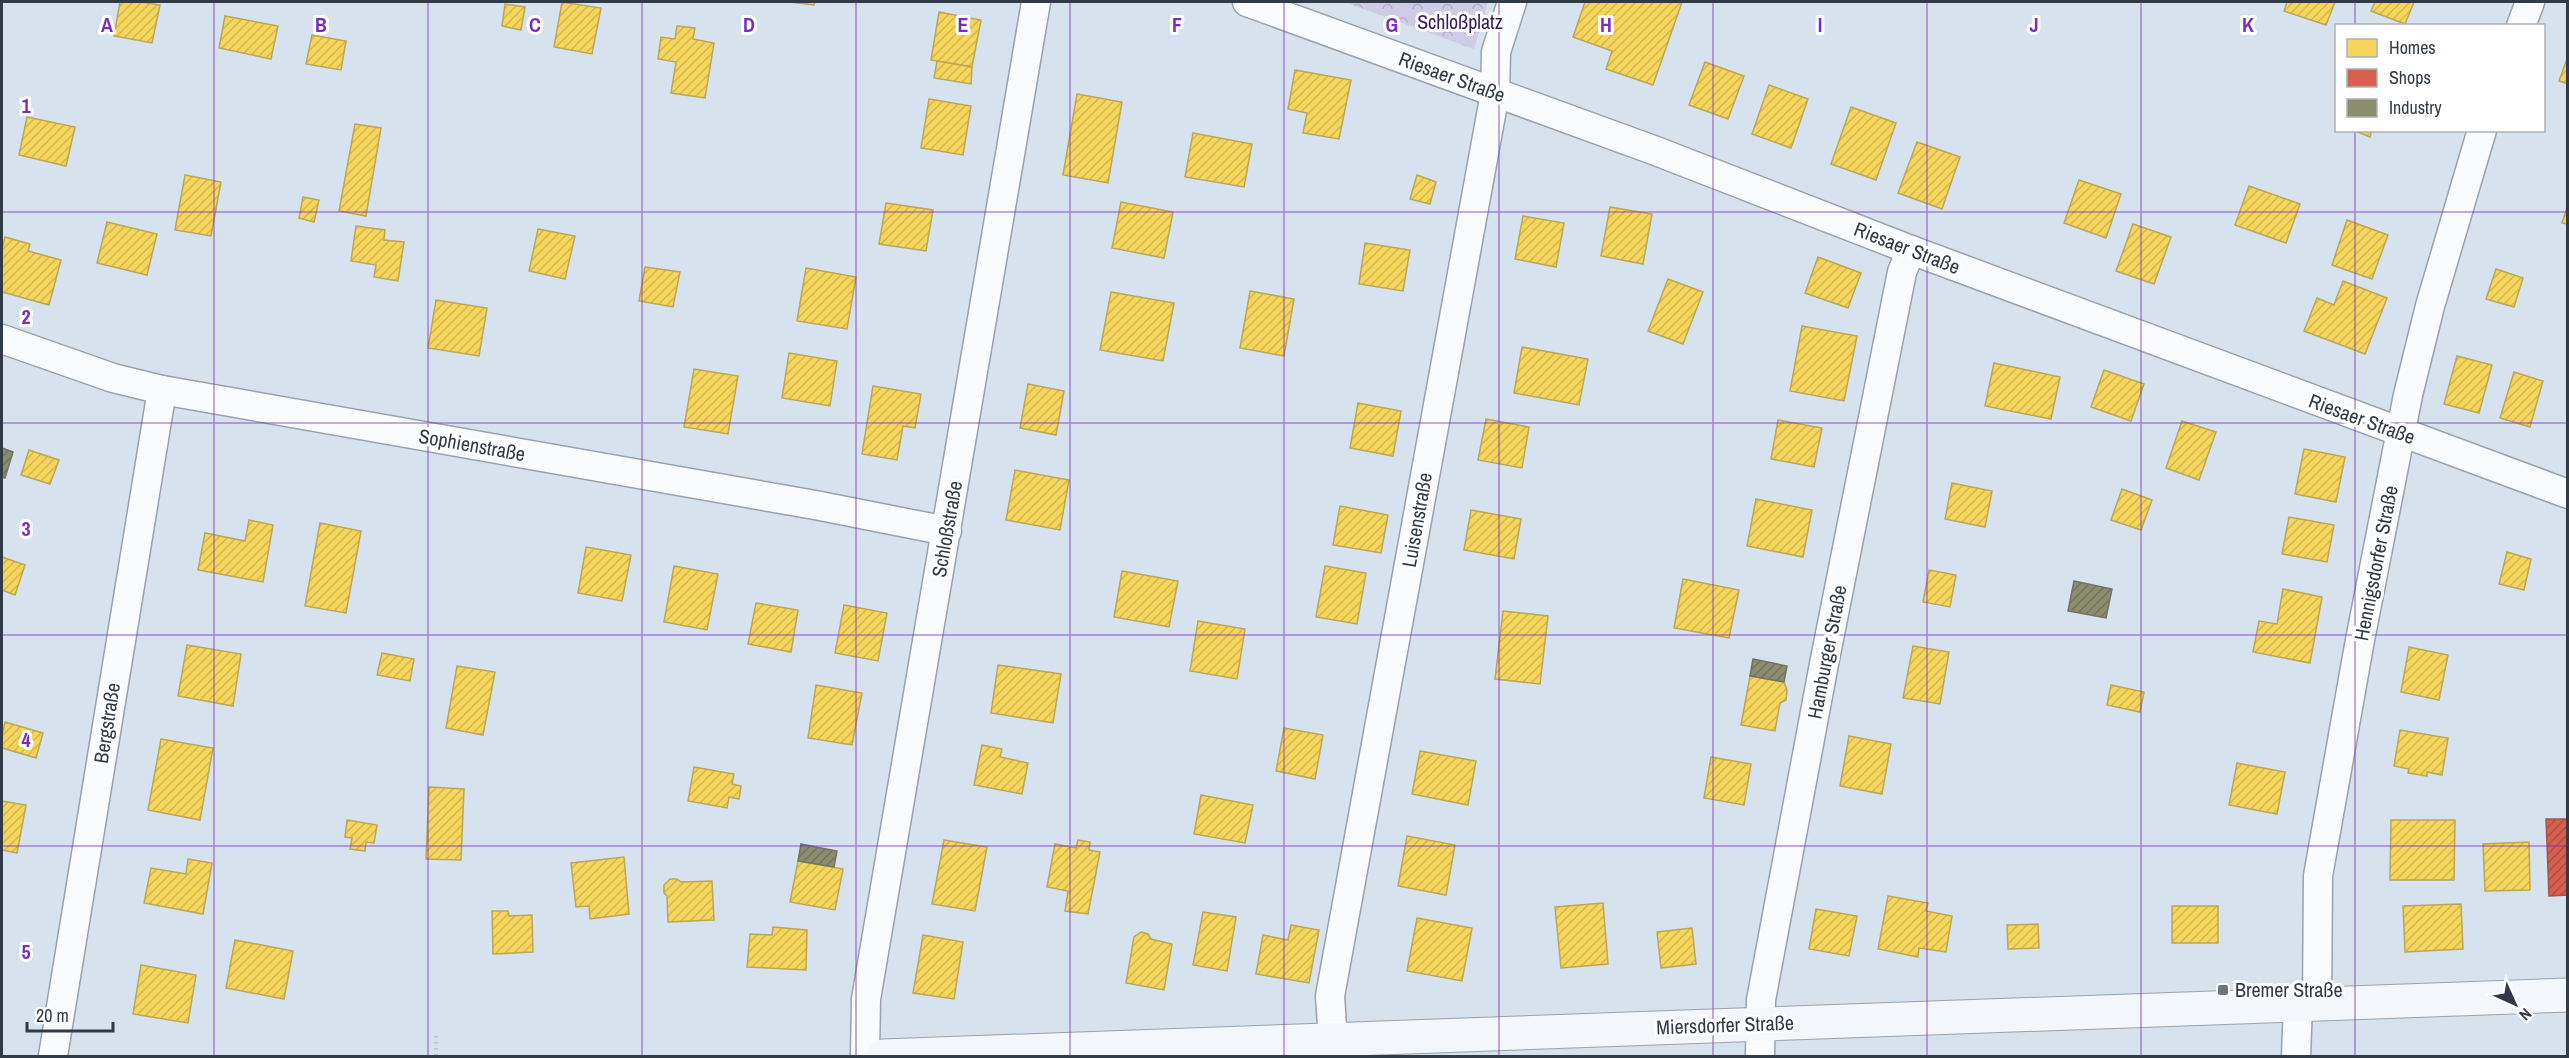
<svg xmlns="http://www.w3.org/2000/svg" width="2569" height="1058" font-family="'Archivo Narrow',sans-serif">
	<defs>
		<pattern id="forest-crowns" width="20" height="18" patternUnits="userSpaceOnUse" patternTransform="scale(1.5)"><rect width="20" height="18" fill="#cecbe6"/><path d="M2 6a3 3 0 1 1 6 0M12 15a3 3 0 1 1 6 0" fill="none" stroke="#b1afc7"/></pattern>
		<pattern id="homes-hatch" width="6" height="6" patternUnits="userSpaceOnUse" patternTransform="scale(1.5)"><rect width="6" height="6" fill="#f6d55c"/><path d="M-1 1l2-2M0 6l6-6M5 7l2-2" fill="none" stroke="#d3b851"/></pattern>
		<pattern id="shops-hatch" width="6" height="6" patternUnits="userSpaceOnUse" patternTransform="scale(1.5)"><rect width="6" height="6" fill="#d6604d"/><path d="M-1 1l2-2M0 6l6-6M5 7l2-2" fill="none" stroke="#ae5042"/></pattern>
		<pattern id="industry-hatch" width="6" height="6" patternUnits="userSpaceOnUse" patternTransform="scale(1.5)"><rect width="6" height="6" fill="#8c8c6e"/><path d="M-1 1l2-2M0 6l6-6M5 7l2-2" fill="none" stroke="#73745c"/></pattern>
	</defs>
	<rect width="100%" height="100%" fill="#d7e2ef"/>
	<path fill="url(#forest-crowns)" d="M1344 2H1488L1474 49Z"/>
	<g fill="url(#homes-hatch)" stroke="#bba756" stroke-width="1.5">
		<path d="M120 2H141L160 5 152 43 114 36Z"/>
		<path d="M562 2 601 8 592 54 554 47Z"/>
		<path d="M789 2H815L814 5Z"/>
		<path d="M1585 2H1682L1653 85 1606 69 1612 51 1573 37Z"/>
		<path d="M2287 2H2335L2326 25 2284 11Z"/>
		<path d="M2375 2H2414L2405 24 2371 11Z"/>
		<path d="M505 4 525 7 521 30 502 26Z"/>
		<path d="M939 12 981 20 972 67 931 60Z"/>
		<path d="M225 16 278 26 271 59 219 48Z"/>
		<path d="M677 26 695 28 693 39 714 43 705 98 671 93 676 62 658 59 661 37 675 39Z"/>
		<path d="M312 35 346 41 341 70 306 64Z"/>
		<path d="M2568 56V84L2559 81Z"/>
		<path d="M937 61 972 67 971 84 934 78Z"/>
		<path d="M1705 62 1744 76 1728 119 1689 105Z"/>
		<path d="M1295 70 1351 80 1339 139 1303 133 1307 113 1288 109Z"/>
		<path d="M1769 85 1808 99 1791 148 1752 134Z"/>
		<path d="M1077 94 1122 102 1108 183 1063 175Z"/>
		<path d="M929 99 971 106 963 155 921 148Z"/>
		<path d="M1851 107 1896 123 1876 180 1831 164Z"/>
		<path d="M27 117 75 127 66 166 19 155Z"/>
		<path d="M355 124 381 128 366 216 339 211Z"/>
		<path d="M2353 130H2372L2370 137Z"/>
		<path d="M1193 133 1252 144 1244 187 1185 177Z"/>
		<path d="M1917 142 1960 157 1942 209 1898 193Z"/>
		<path d="M185 175 221 182 211 236 175 230Z"/>
		<path d="M1417 175 1436 182 1430 204 1410 199Z"/>
		<path d="M2079 180 2121 194 2106 238 2064 223Z"/>
		<path d="M2249 186 2300 204 2286 243 2235 225Z"/>
		<path d="M303 197 319 200 314 222 299 218Z"/>
		<path d="M1121 202 1173 212 1164 258 1112 248Z"/>
		<path d="M886 203 933 210 926 251 879 244Z"/>
		<path d="M2568 204V224L2562 223Z"/>
		<path d="M1610 207 1652 214 1643 264 1601 256Z"/>
		<path d="M1523 216 1564 223 1556 267 1515 259Z"/>
		<path d="M2347 220 2388 235 2372 279 2332 265Z"/>
		<path d="M107 222 157 234 147 275 97 263Z"/>
		<path d="M2133 224 2171 237 2154 284 2116 271Z"/>
		<path d="M356 226 385 230 384 240 404 242 398 281 374 277 376 265 351 261Z"/>
		<path d="M538 229 575 236 565 279 529 271Z"/>
		<path d="M5 237 30 244 28 251 61 260 49 305 2 292V249Z"/>
		<path d="M1365 243 1410 250 1403 291 1359 284Z"/>
		<path d="M1818 257 1861 273 1848 308 1805 293Z"/>
		<path d="M645 267 680 272 673 307 639 301Z"/>
		<path d="M806 268 856 277 847 329 797 321Z"/>
		<path d="M2496 269 2523 278 2514 307 2486 299Z"/>
		<path d="M1668 279 1703 292 1683 344 1648 331Z"/>
		<path d="M2343 281 2387 298 2365 354 2304 331 2317 298 2334 305Z"/>
		<path d="M1250 291 1294 299 1284 356 1240 348Z"/>
		<path d="M1111 292 1174 303 1163 361 1100 350Z"/>
		<path d="M436 300 487 308 479 356 428 348Z"/>
		<path d="M1802 326 1857 336 1844 401 1790 391Z"/>
		<path d="M1522 347 1588 359 1579 405 1514 393Z"/>
		<path d="M789 353 837 361 830 406 782 398Z"/>
		<path d="M2457 356 2492 365 2479 413 2444 404Z"/>
		<path d="M1994 363 2060 377 2051 419 1985 406Z"/>
		<path d="M694 369 738 376 728 434 684 427Z"/>
		<path d="M2104 370 2144 384 2131 421 2091 407Z"/>
		<path d="M2514 372 2543 381 2530 427 2500 418Z"/>
		<path d="M1028 384 1064 391 1056 435 1020 428Z"/>
		<path d="M873 386 921 394 915 428 903 426 897 460 862 454Z"/>
		<path d="M1358 403 1401 411 1393 456 1350 448Z"/>
		<path d="M1486 419 1529 427 1522 468 1478 460Z"/>
		<path d="M1778 420 1822 428 1814 467 1771 459Z"/>
		<path d="M2182 421 2216 432 2199 480 2166 468Z"/>
		<path d="M2304 449 2345 457 2336 502 2295 494Z"/>
		<path d="M29 450 59 460 50 484 21 475Z"/>
		<path d="M1015 470 1069 480 1060 530 1006 520Z"/>
		<path d="M1952 483 1992 491 1985 527 1945 519Z"/>
		<path d="M2122 489 2152 500 2141 530 2111 520Z"/>
		<path d="M1756 499 1812 510 1803 557 1747 546Z"/>
		<path d="M1340 506 1388 515 1381 553 1333 545Z"/>
		<path d="M1471 510 1521 519 1514 559 1464 550Z"/>
		<path d="M2289 517 2334 525 2327 562 2282 554Z"/>
		<path d="M249 520 273 525 263 582 198 570 205 533 245 541Z"/>
		<path d="M320 523 361 531 346 613 305 606Z"/>
		<path d="M586 547 631 555 622 601 578 593Z"/>
		<path d="M2507 552 2531 559 2524 590 2499 584Z"/>
		<path d="M2 557 25 565 15 595 2 590Z"/>
		<path d="M674 566 718 574 707 630 664 622Z"/>
		<path d="M1325 566 1366 573 1357 624 1316 617Z"/>
		<path d="M1929 570 1956 575 1950 607 1923 602Z"/>
		<path d="M1122 571 1178 581 1169 627 1114 617Z"/>
		<path d="M1683 579 1739 590 1729 638 1674 628Z"/>
		<path d="M2283 589 2322 597 2310 663 2253 652 2259 621 2277 624Z"/>
		<path d="M756 603 798 610 791 652 748 644Z"/>
		<path d="M844 605 887 613 878 661 835 653Z"/>
		<path d="M1503 611 1548 616 1540 684 1495 679Z"/>
		<path d="M1198 621 1245 629 1237 679 1190 671Z"/>
		<path d="M187 645 241 654 233 706 178 696Z"/>
		<path d="M1913 646 1949 652 1940 704 1903 698Z"/>
		<path d="M2409 647 2448 655 2439 700 2401 692Z"/>
		<path d="M382 653 414 659 410 681 377 675Z"/>
		<path d="M998 665 1061 674 1053 723 991 713Z"/>
		<path d="M457 666 495 672 483 735 446 728Z"/>
		<path d="M1750 676 1784 682 1787 690 1786 700 1780 703 1775 731 1741 725Z"/>
		<path d="M816 685 862 693 852 745 808 738Z"/>
		<path d="M2111 685 2144 692 2140 712 2107 705Z"/>
		<path d="M5 722 43 733 36 758 2 748V736Z"/>
		<path d="M1284 728 1323 735 1315 779 1276 771Z"/>
		<path d="M2400 730 2448 738 2442 775 2427 772V776L2408 773 2409 769 2394 766Z"/>
		<path d="M1849 736 1891 744 1882 794 1840 786Z"/>
		<path d="M161 739 213 748 200 820 148 810Z"/>
		<path d="M982 745 1002 749 1000 757 1028 763 1022 794 974 785Z"/>
		<path d="M1420 751 1476 761 1468 805 1412 794Z"/>
		<path d="M1711 757 1751 764 1744 805 1704 798Z"/>
		<path d="M2237 763 2285 772 2277 814 2229 805Z"/>
		<path d="M694 767 734 774 732 784 741 786 739 799 729 797 727 808 688 801Z"/>
		<path d="M429 787 464 789 461 860 426 859Z"/>
		<path d="M1201 795 1253 805 1245 843 1194 834Z"/>
		<path d="M2 801 26 805 17 853 2 850Z"/>
		<path d="M347 820 377 825 374 843 366 842 365 851 350 849 352 838 345 837Z"/>
		<path d="M2391 820H2455L2454 880H2390Z"/>
		<path d="M1407 836 1455 845 1446 895 1398 886Z"/>
		<path d="M944 840 987 847 975 911 932 904Z"/>
		<path d="M1078 840 1090 842 1089 850 1100 852 1088 914 1065 911 1068 891 1047 887 1055 844 1076 848Z"/>
		<path d="M2529 842 2530 890 2485 891 2483 844Z"/>
		<path d="M624 857 629 914 590 919 589 906 576 907 571 863Z"/>
		<path d="M188 859 212 863 203 914 144 903 151 868 186 874Z"/>
		<path d="M798 861 843 869 835 910 790 902Z"/>
		<path d="M670 879H677L681 882 712 881 714 920 668 922 667 896 664 893V885Z"/>
		<path d="M1888 896 1928 903 1926 911 1952 916 1946 952 1919 948 1918 957 1878 949Z"/>
		<path d="M1603 903 1608 964 1561 968 1555 907Z"/>
		<path d="M2461 904 2463 949 2405 952 2403 906Z"/>
		<rect x="2172" y="906" width="46" height="37"/>
		<path d="M1816 909 1857 916 1849 956 1809 949Z"/>
		<path d="M492 911H508L509 916 532 915 533 952 493 954Z"/>
		<path d="M1203 912 1236 917 1227 971 1193 965Z"/>
		<path d="M1417 918 1472 928 1462 981 1407 971Z"/>
		<path d="M2038 924 2039 948 2008 949 2007 925Z"/>
		<path d="M1291 925 1319 930 1309 983 1256 974 1263 935 1288 940Z"/>
		<path d="M773 927 807 930 806 970 747 967 750 934 772 935Z"/>
		<path d="M1692 928 1696 964 1661 968 1657 932Z"/>
		<path d="M1141 932 1148 934 1151 939 1172 944 1164 990 1126 983 1134 937Z"/>
		<path d="M923 935 963 942 954 999 913 993Z"/>
		<path d="M235 940 293 951 284 999 226 988Z"/>
		<path d="M141 965 196 975 188 1023 133 1014Z"/>
	</g>
	<path fill="url(#shops-hatch)" stroke="#a4554b" stroke-width="1.5" d="M2546 819H2568V895L2549 896Z"/>
	<g fill="url(#industry-hatch)" stroke="#717462" stroke-width="1.5">
		<path d="M2 448 13 452 5 478 2 477Z"/>
		<path d="M2074 581 2112 589 2106 618 2068 611Z"/>
		<path d="M1753 659 1787 666 1784 682 1750 676Z"/>
		<path d="M801 844 837 851 834 867 798 861Z"/>
	</g>
	<g fill="none" stroke-linecap="round" stroke-linejoin="round">
		<defs>
			<g id="street">
				<path d="M1247 2 1656 151 1911 250 2568 494"/>
				<path d="M2521 26 2530 2"/>
				<path d="M2 339 113 378 162 390 815 505 947 531"/>
				<path d="M2317 1005 2318 876 2360 640 2408 395 2430 306 2482 130"/>
				<path d="M1333 1041 1330 996 1495 93 1496 52 1512 2"/>
				<path d="M53 1056 162 390"/>
				<path d="M865 1056 866 999 1036 2"/>
				<path d="M1760 1056 1761 1000 1824 664 1902 272 1911 250"/>
				<path d="M2296 1056 2298 1005"/>
			</g>
			<path id="secondary" d="M883 1056 2568 995"/>
		</defs>
		<use href="#street" stroke="#99a2ad" stroke-width="31"/>
		<use href="#secondary" stroke="#99a2ad" stroke-width="35"/>
		<path stroke="#bfc3c9" stroke-width="4" stroke-dasharray="1.5 4.5" stroke-linecap="butt" d="M436 1036V1056"/>
		<use href="#street" stroke="#f9fbfd" stroke-width="28"/>
		<use href="#secondary" stroke="#f3f6fa" stroke-width="33"/>
	</g>
	<path fill="none" stroke="#7b2cbf" stroke-width="1.5" stroke-opacity="0.55" d="M214 2V1056M428 2V1056M642 2V1056M856 2V1056M1070 2V1056M1284 2V1056M1499 2V1056M1713 2V1056M1927 2V1056M2141 2V1056M2355 2V26M2355 130V1056M2 212H2568M2 423H2568M2 635H2568M2 846H2568"/>
	<rect fill="#6b7582" stroke="#fff" stroke-width="2" x="2217" y="984" width="12" height="12" rx="3"/>
	<g text-anchor="middle" stroke-width="6" stroke-linejoin="round" paint-order="stroke">
		<g font-size="20" fill="#381a59" stroke="#fff">
			<text x="1460" y="29">Schloßplatz</text>
		</g>
		<g font-size="20" fill="#313b47" stroke="#fff">
			<text transform="translate(1452 77) rotate(20)" y="7">Riesaer Straße</text>
			<text transform="translate(1907 248) rotate(21)" y="7">Riesaer Straße</text>
			<text transform="translate(2362 419) rotate(20)" y="7">Riesaer Straße</text>
			<text transform="translate(472 445) rotate(10)" y="7">Sophienstraße</text>
			<text transform="translate(1417 520) rotate(-80)" y="7">Luisenstraße</text>
			<text transform="translate(947 529) rotate(-80)" y="7">Schloßstraße</text>
			<text transform="translate(2376 563) rotate(-79)" y="7">Hennigsdorfer Straße</text>
			<text transform="translate(1827 652) rotate(-79)" y="7">Hamburger Straße</text>
			<text transform="translate(107 723) rotate(-81)" y="7">Bergstraße</text>
			<text transform="translate(1725 1025) rotate(-2)" y="7">Miersdorfer Straße</text>
		</g>
		<g font-size="20" fill="#313b47" stroke="#fff" text-anchor="start">
			<text x="2235" y="997">Bremer Straße</text>
		</g>
	</g>
	<g font-size="20" text-anchor="middle" font-weight="bold" fill="#7b2cbf" stroke="#fff" stroke-width="6" stroke-linejoin="round" paint-order="stroke">
		<text x="107" y="32">A</text>
		<text x="321" y="32">B</text>
		<text x="535" y="32">C</text>
		<text x="749" y="32">D</text>
		<text x="963" y="32">E</text>
		<text x="1177" y="32">F</text>
		<text x="1392" y="32">G</text>
		<text x="1606" y="32">H</text>
		<text x="1820" y="32">I</text>
		<text x="2034" y="32">J</text>
		<text x="2248" y="32">K</text>
		<text x="26" y="113">1</text>
		<text x="26" y="324">2</text>
		<text x="26" y="536">3</text>
		<text x="26" y="747">4</text>
		<text x="26" y="959">5</text>
	</g>
	<rect width="2569" height="1058" fill="none" stroke="#313b47" stroke-width="6"/>
	<rect x="2335" y="24" width="210" height="108" fill="#ffffff" stroke="#adb1b5" stroke-width="1.5"/>
	<rect x="2347" y="39" width="30" height="18" fill="#f6d55c" stroke="#adb1b5" stroke-width="1.5"/>
	<text x="2389" y="54" font-size="18" fill="#313b47">Homes</text>
	<rect x="2347" y="69" width="30" height="18" fill="#d6604d" stroke="#adb1b5" stroke-width="1.5"/>
	<text x="2389" y="84" font-size="18" fill="#313b47">Shops</text>
	<rect x="2347" y="99" width="30" height="18" fill="#8c8c6e" stroke="#adb1b5" stroke-width="1.5"/>
	<text x="2389" y="114" font-size="18" fill="#313b47">Industry</text>
	<g transform="translate(2515 1004) rotate(135)" stroke="#ffffff" stroke-width="4.5" paint-order="stroke">
	<path d="M0-4.5L10 22L0 15L-10 22Z" fill="#313b47"/>
	<text y="-9" font-size="16" font-weight="bold" text-anchor="middle" fill="#313b47">N</text>
	</g>
	<path d="M27 1022v9h86v-9" fill="none" stroke="#313b47" stroke-width="3"/>
	<text x="36" y="1022" font-size="18" fill="#313b47" stroke="#ffffff" stroke-width="4.5" paint-order="stroke">20 m</text>
</svg>
